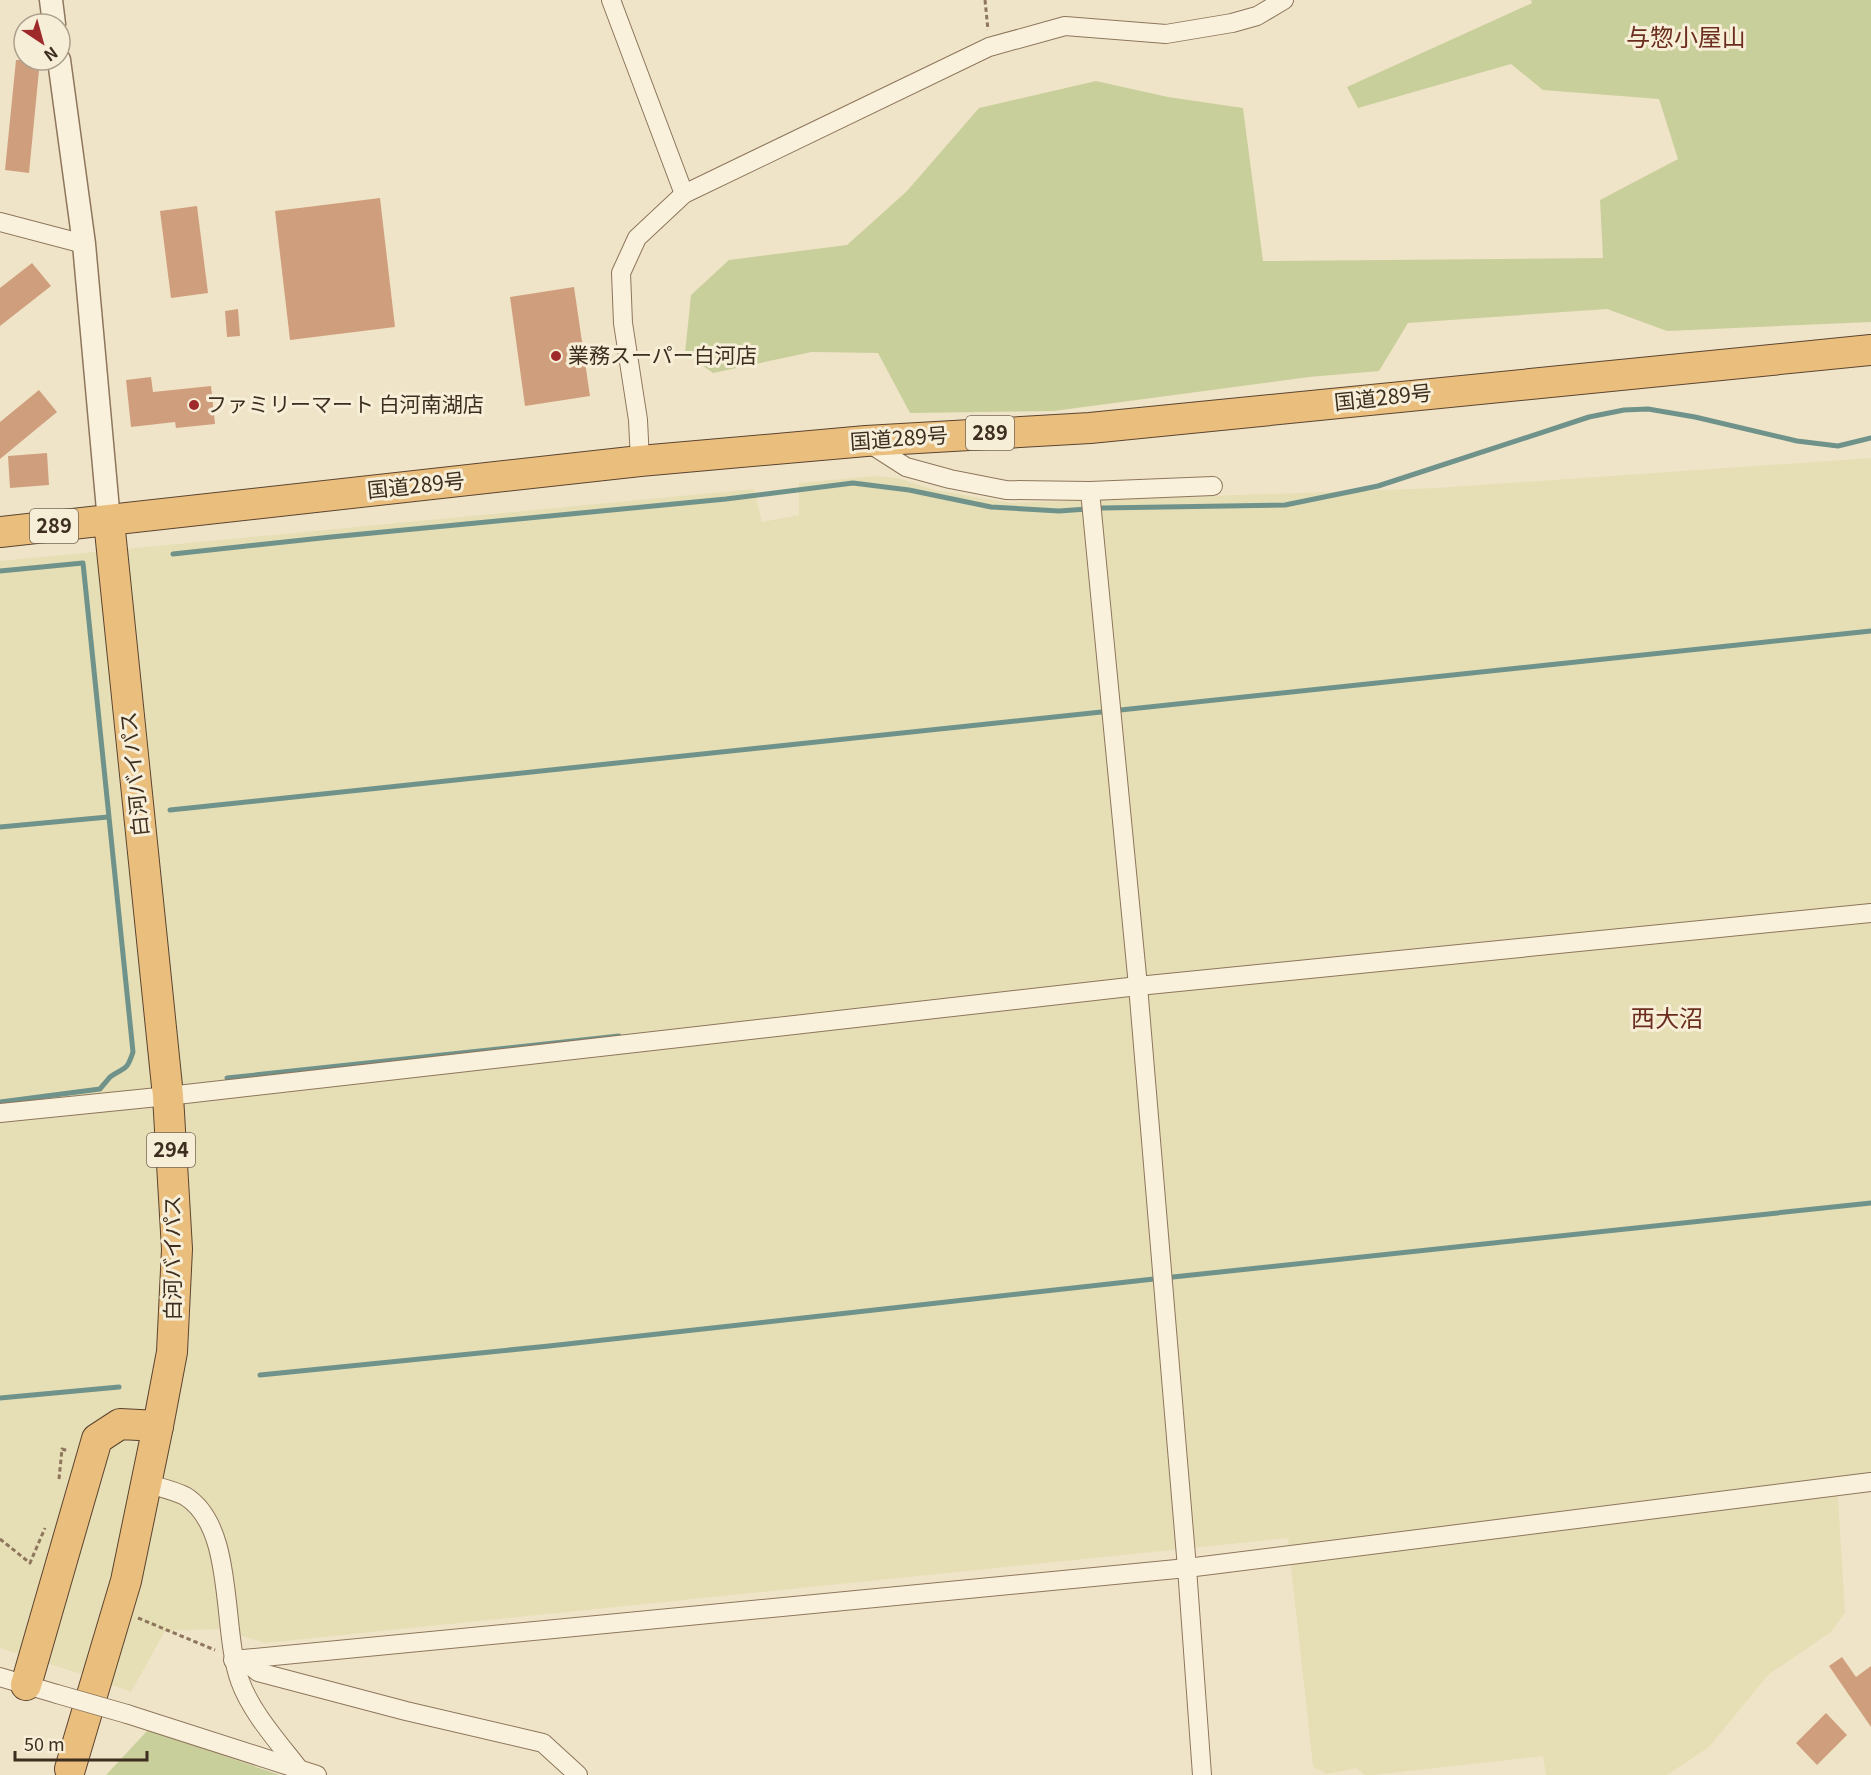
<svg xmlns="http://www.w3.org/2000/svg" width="1871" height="1775" font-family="Georgia,'Noto Sans JP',serif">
	<rect width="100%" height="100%" fill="#f0e4c8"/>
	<path fill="#e6deb5" d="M1871 458V1476L1837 1480 1845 1613 1831 1632 1768 1675 1709 1747 1667 1775H1546L1543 1756 1372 1775H1365L1356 1768 1327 1774 1313 1767 1288 1538 265 1643 218 1629 165 1631 131 1692 81 1674 0 1648V561L754 489 762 522 799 515V483L874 476 898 478 935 490 1011 503 1437 488Z"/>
	<g fill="#c9cf9b">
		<path d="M1531 0H1871V322L1667 331 1607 309 1408 323 1379 371 1309 377 1054 411 910 413 878 353 812 352 713 373 685 353 691 295 729 260 847 245 907 191 979 108 1096 81 1168 97 1243 108 1263 261 1603 258 1600 200 1678 159 1659 99 1543 90 1511 64 1358 108 1347 87 1532 3Z"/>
		<path d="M148 1730 280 1775H106Z"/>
	</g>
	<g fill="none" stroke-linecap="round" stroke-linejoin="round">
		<g stroke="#6f938a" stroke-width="5">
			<path d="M173 554 331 537 726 499 853 483 909 490 991 507 1059 511 1102 508 1285 505 1378 486 1589 417 1624 410 1648 409 1695 417 1797 441 1838 446 1871 438"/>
			<path d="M0 571 83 563 133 1052C126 1073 125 1066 110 1077 107 1081 103 1085 100 1089L0 1102"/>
			<path d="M170 810 1871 631"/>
			<path d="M0 827 108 817"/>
			<path d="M227 1078 619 1036"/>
			<path d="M260 1375 549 1346 1154 1279 1871 1203"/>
			<path d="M0 1398 119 1387"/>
		</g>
	</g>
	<g fill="#cf9f7d">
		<path d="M16 60H40L29 173 5 170Z"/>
		<path d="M380 198 395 327 290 340 275 211Z"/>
		<path d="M197 206 208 293 171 298 160 211Z"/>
		<path d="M32 263 51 286 0 326V288Z"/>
		<path d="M574 287 590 396 525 406 510 297Z"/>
		<path d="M238 309 240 336 227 337 225 311Z"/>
		<path d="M151 377 153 392 211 386 215 424 176 428 175 422 131 427 126 380Z"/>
		<path d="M39 390 57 412 0 459V422Z"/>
		<path d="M47 453 49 485 10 488 8 456Z"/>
		<path d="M1842 1657 1856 1677 1871 1666V1727L1829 1666Z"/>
		<path d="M1826 1713 1847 1735 1817 1765 1796 1743Z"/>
	</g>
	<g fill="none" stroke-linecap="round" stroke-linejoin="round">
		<defs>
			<g id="minor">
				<path d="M611 0 684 194"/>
				<path d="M0 222 84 244"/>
				<path d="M867 442 906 467 950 479 1006 490 1090 491 1138 986 1187 1568 1202 1775"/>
				<path d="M640 461 638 420 623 323 621 273 637 238 684 194 989 47 1065 26 1166 34 1232 23 1257 16 1284 0"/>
				<path d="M1090 491 1213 486"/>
				<path d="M0 1113 168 1096 1138 986 1871 913"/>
				<path d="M145 1483C158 1487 173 1490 185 1496 236 1527 221 1630 240 1681 251 1712 279 1743 299 1769"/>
				<path d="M242 1659 258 1672 406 1711 543 1743 578 1775"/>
				<path d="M233 1660 1187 1568 1871 1482"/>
				<path d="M0 1677 57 1694"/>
				<path d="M127 1714 317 1775"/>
			</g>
			<g id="tertiary">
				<path d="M51 0 54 24"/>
				<path d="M59 60 84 244 109 521"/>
			</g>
			<g id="trunk">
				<path d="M0 532 640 461 866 441 1090 428 1871 350"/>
				<path d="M26 1685 97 1439 120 1424 158 1426"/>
				<path d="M70 1769 126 1581 158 1426 172 1352 177 1249 168 1096 109 521"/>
			</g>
		</defs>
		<use href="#minor" stroke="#8d765c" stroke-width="20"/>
		<use href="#tertiary" stroke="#8d765c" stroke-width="25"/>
		<use href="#trunk" stroke="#5b4430" stroke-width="32"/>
		<g stroke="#8d765c" stroke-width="3" stroke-dasharray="4.5 3" stroke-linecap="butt">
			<path d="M985 0 988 30"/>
			<path d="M59 1479 62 1449 69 1451"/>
			<path d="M0 1539 30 1563 45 1528"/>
			<path d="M138 1618 215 1650"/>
		</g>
		<use href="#minor" stroke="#faf1dc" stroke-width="18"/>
		<use href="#tertiary" stroke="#faf1dc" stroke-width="22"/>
		<use href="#trunk" stroke="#eabe7c" stroke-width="30"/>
		<defs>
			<path id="minor-bridge" d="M57 1694 127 1714"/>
		</defs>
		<use href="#minor-bridge" stroke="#8d765c" stroke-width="20" stroke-linecap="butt"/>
		<use href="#minor-bridge" stroke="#faf1dc" stroke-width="18"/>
	</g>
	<g fill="#9e2a2b" stroke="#f7eed8" stroke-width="2">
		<circle cx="556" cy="356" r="6"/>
		<circle cx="194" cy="405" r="6"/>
	</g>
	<g text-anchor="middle" stroke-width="6" stroke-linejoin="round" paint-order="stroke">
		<g fill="#f7eed8" stroke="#756857" stroke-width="1.5">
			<rect x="966" y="416" width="48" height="34" rx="4.5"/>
			<rect x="30" y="509" width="48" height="34" rx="4.5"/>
			<rect x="147" y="1133" width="48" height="34" rx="4.5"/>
		</g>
		<g font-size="20" font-weight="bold" fill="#3d2e20">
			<text x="990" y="440">289</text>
			<text x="54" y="533">289</text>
			<text x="171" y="1157">294</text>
		</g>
		<g font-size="21" fill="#3d2e20" stroke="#f7eed8" text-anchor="start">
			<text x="568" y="363">業務スーパー白河店</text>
			<text x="206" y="412">ファミリーマート 白河南湖店</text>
		</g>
		<g font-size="21" fill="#3d2e20" stroke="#f7eed8">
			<text transform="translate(1383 398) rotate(-6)" y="7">国道289号</text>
			<text transform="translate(899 439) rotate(-4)" y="7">国道289号</text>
			<text transform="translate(416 486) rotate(-6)" y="7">国道289号</text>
			<text transform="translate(135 774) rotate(-96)" y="7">白河バイパス</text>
			<text transform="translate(173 1258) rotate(-90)" y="7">白河バイパス</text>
		</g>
		<g font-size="24" fill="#6b2e1e" stroke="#f7eed8">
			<text x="1686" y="46">与惣小屋山</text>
			<text x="1667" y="1027">西大沼</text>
		</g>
	</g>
	<g transform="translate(42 42) rotate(144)"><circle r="28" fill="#f7eed8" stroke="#ada18e" stroke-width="1.5"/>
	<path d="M0-4.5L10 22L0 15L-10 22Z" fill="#9e2a2b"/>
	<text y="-9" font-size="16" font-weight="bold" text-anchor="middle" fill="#3d2e20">N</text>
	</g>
	<path d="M15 1751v9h132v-9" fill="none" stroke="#3d2e20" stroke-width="3"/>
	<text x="24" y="1751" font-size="18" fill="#3d2e20" stroke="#f7eed8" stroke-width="4.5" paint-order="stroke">50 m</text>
</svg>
